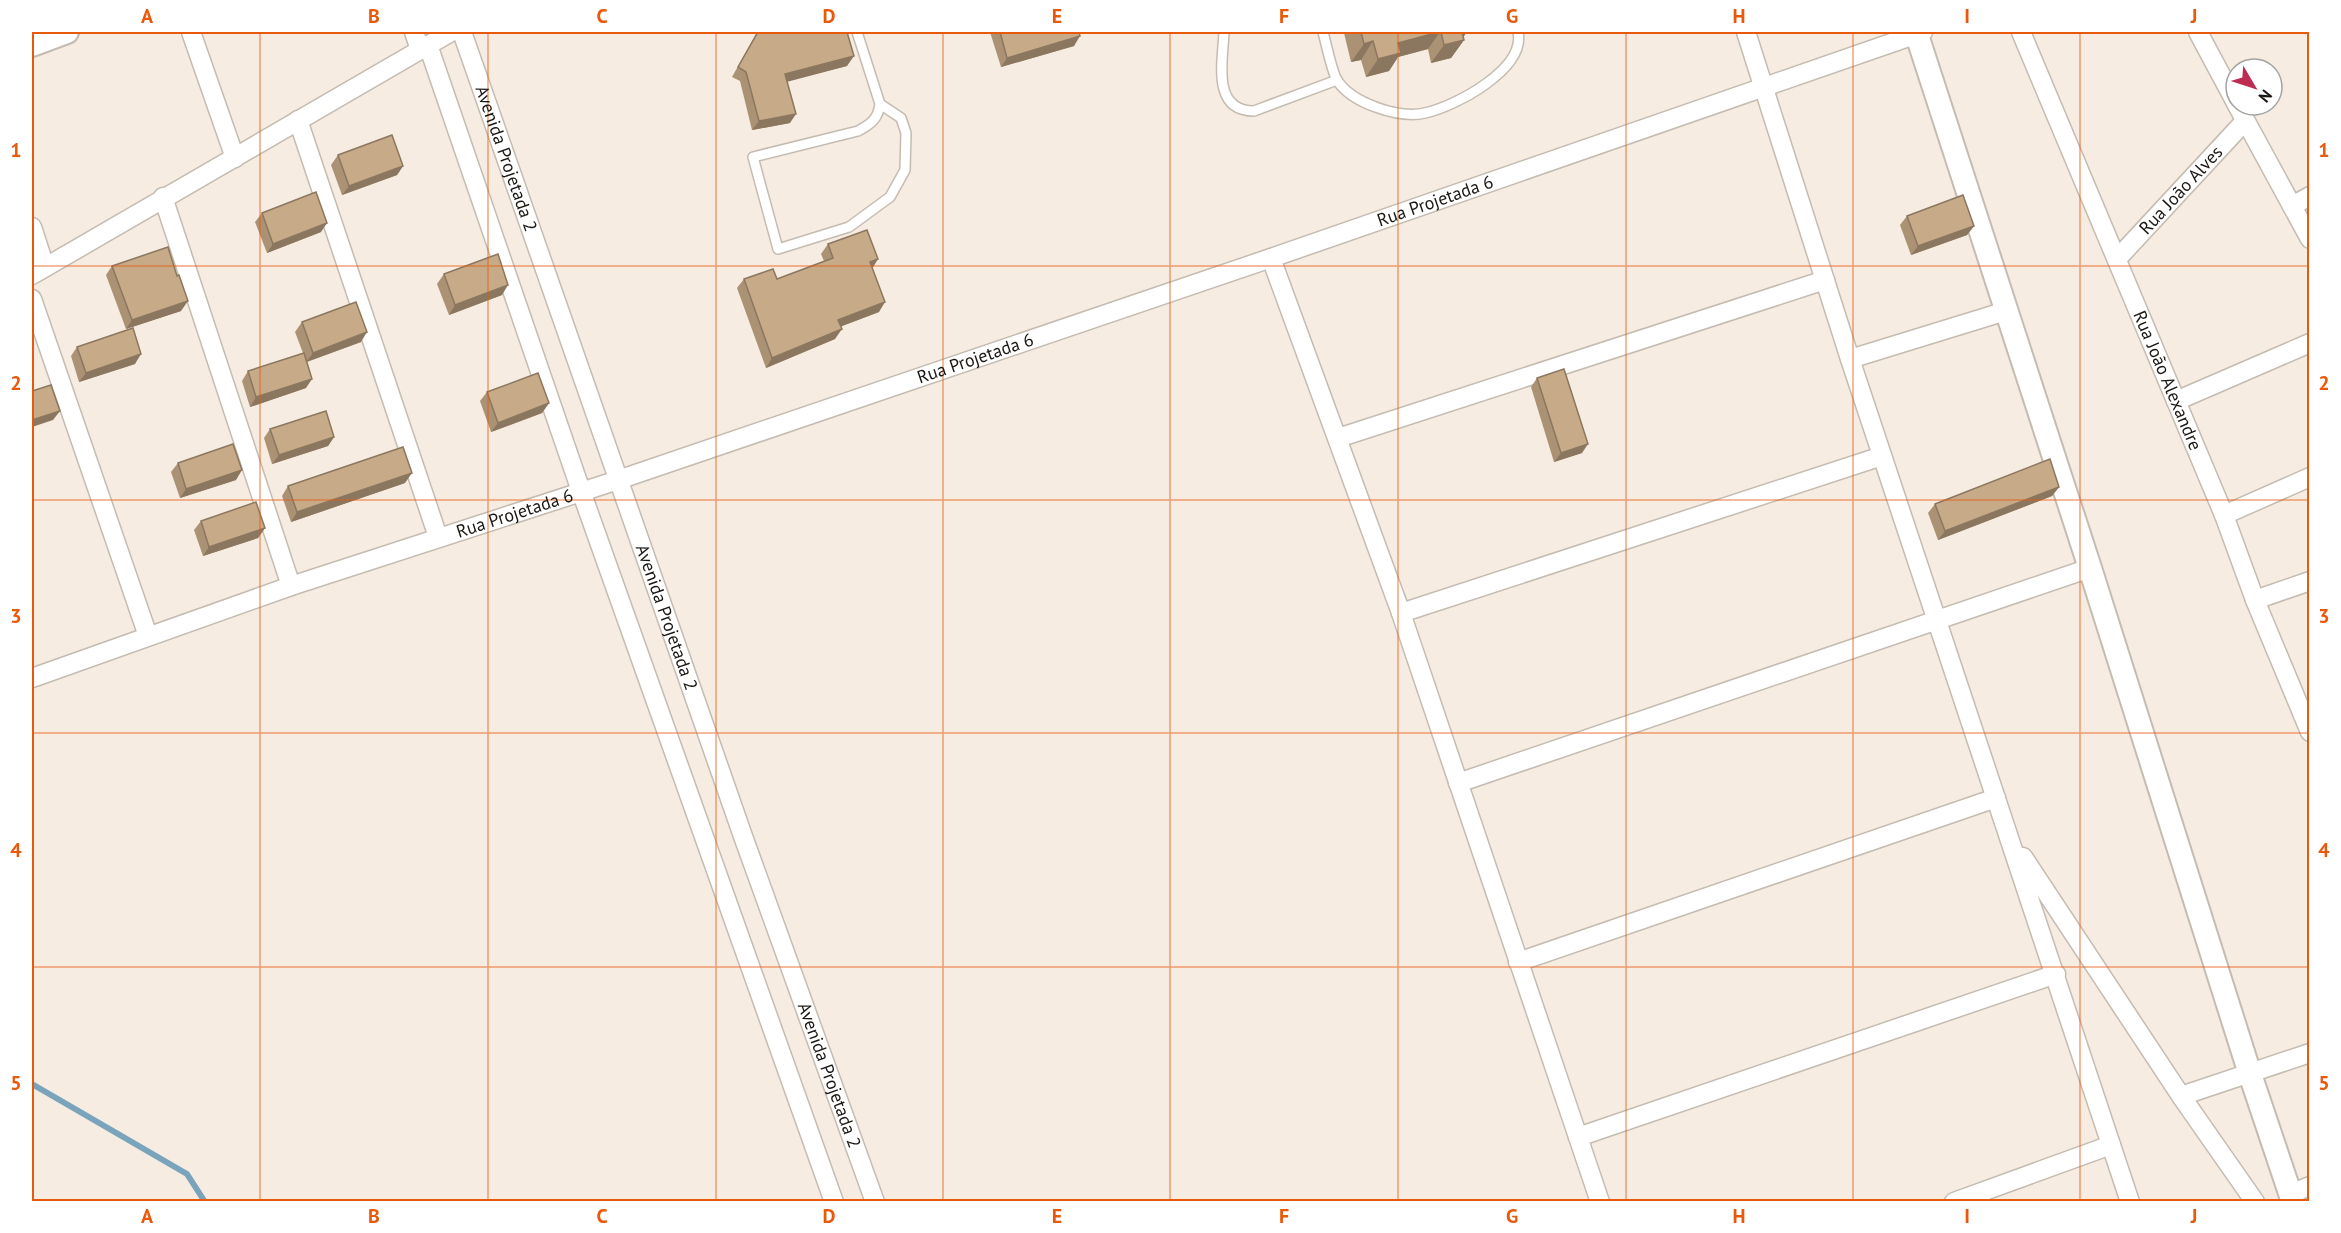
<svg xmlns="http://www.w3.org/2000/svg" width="2341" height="1233" font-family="'PT Sans',sans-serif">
	<rect width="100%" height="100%" fill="#f6ece1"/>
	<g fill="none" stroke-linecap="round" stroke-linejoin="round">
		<path stroke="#7aa4bc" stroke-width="6" d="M32 1084 187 1174 205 1202"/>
		<defs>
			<g id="service">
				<path d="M857 32 880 104C878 119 871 124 858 131L753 157 778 249 849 227 890 197 905 170 906 133 901 118 880 104"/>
				<path d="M1224 32C1223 60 1211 111 1254 111L1337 80"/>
				<path d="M1323 32C1326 43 1332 72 1337 80 1351 103 1399 119 1425 113 1456 106 1526 69 1518 32"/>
			</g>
			<g id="minor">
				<path d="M191 32 235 158"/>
				<path d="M414 32 420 50"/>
				<path id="s1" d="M462 32 744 839 875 1202"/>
				<path d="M1746 32 1850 359 2130 1202"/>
				<path id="s2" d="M2021 32 2224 515 2255 600 2310 732"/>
				<path d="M2198 32 2236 103"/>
				<path d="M428 45 581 491 834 1202"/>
				<path d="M2237 105 2310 239"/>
				<path d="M298 120 438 537"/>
				<path d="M163 197 291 586"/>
				<path d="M2292 206 2310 196"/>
				<path d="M32 227 45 267"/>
				<path d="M1271 258 1401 613 1600 1202"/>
				<path id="s3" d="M2117 259 2245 121"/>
				<path d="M32 275 451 32"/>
				<path d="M32 299 148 636"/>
				<path d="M1850 359 2006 311"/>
				<path d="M2176 401 2310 343"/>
				<path d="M1338 438 1825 280"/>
				<path d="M2224 515 2310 477"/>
				<path d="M2255 600 2310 581"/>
				<path d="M1401 613 1882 456"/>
				<path id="s4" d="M32 678 291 586 618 480 1271 258 1923 32"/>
				<path d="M1458 783 2090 568"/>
				<path d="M2023 857 2181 1096 2255 1202"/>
				<path d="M1518 962 1996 798"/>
				<path d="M2181 1096 2310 1053"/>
				<path d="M1578 1137 2056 974"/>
				<path d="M2290 1194 2310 1186"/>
				<path d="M1954 1202 2111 1145"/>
			</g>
			<g id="tertiary">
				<path d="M1916 32 2090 568 2250 1074 2293 1202"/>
				<path d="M32 45 67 32"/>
			</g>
		</defs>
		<use href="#service" stroke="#c5bcb1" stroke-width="12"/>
		<use href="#minor" stroke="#c5bcb1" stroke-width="21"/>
		<use href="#tertiary" stroke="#c5bcb1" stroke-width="26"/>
		<use href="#service" stroke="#fff" stroke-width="9"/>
		<use href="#minor" stroke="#fff" stroke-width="18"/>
		<use href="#tertiary" stroke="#fff" stroke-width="22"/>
	</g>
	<g fill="#ab9275">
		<path d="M757 32H847V66L787 81 790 123 752 130 740 81 732 77Z"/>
		<path d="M990 32H1079L1074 46 1001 67Z"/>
		<path d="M1344 32H1467L1463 37 1464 40 1451 58 1431 63 1428 49 1398 57 1389 71 1366 77 1361 60 1351 62 1344 33Z"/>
		<path d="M338 155 403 166 397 175 342 195 331 165Z"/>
		<path d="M262 213 321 232 267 253 255 222Z"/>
		<path d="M1907 216 1974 226 1967 235 1911 255 1900 225Z"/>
		<path d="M828 244 872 268 879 312 841 326 835 339 766 368 737 288 744 279H777L824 261 821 254Z"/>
		<path d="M112 266 177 276 181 311 126 329 106 275Z"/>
		<path d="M444 274 502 295 449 315 437 284Z"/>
		<path d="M302 322 361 342 307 362 306 388 250 407 242 381 248 371 303 353 295 332Z"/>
		<path d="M77 347 135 364 79 382 71 356Z"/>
		<path d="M1537 378 1582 453 1554 462 1531 387Z"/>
		<path d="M487 392 549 403 542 413 491 432 480 401Z"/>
		<path d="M270 429 334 437 328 446 272 464 264 438Z"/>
		<path d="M178 463 236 480 180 498 171 472Z"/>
		<path d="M405 483 291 522 282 496 288 486Z"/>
		<path d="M2059 487 2052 496 1938 540 1928 513 1935 504Z"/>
		<path d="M201 521 265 528 258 538 203 556 194 530Z"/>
	</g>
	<g fill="#8b775f">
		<path d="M1440 32 1428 49 1398 57 1389 71 1366 77 1378 59 1398 43Z"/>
		<path d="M1456 32H1467L1461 40H1464L1451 58 1431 63 1444 45Z"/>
		<path d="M1080 36 1074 46 1001 67 1007 58Z"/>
		<path d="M1373 41 1361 60 1351 62 1364 44Z"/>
		<path d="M854 56 847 66 779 84 785 74Z"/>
		<path d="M796 114 790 123 752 130 759 121Z"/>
		<path d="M403 166 397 175 342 195 349 186Z"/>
		<path d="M327 223 321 232 267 253 273 244Z"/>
		<path d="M1974 226 1967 235 1911 255 1918 246Z"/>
		<path d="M878 259 872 269 870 262Z"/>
		<path d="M508 285 502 295 449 315 455 305Z"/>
		<path d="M188 301 181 311 126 329 132 320Z"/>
		<path d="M885 302 879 312 832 330 838 320Z"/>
		<path d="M842 329 835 339 766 368 772 358Z"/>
		<path d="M367 332 361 342 306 362 313 353Z"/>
		<path d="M141 354 135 364 79 382 86 373Z"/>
		<path d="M312 379 306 388 250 407 256 397Z"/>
		<path d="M549 403 542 413 491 432 498 423Z"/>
		<path d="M60 411 53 420 32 427V420Z"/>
		<path d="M334 437 328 446 272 464 279 455Z"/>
		<path d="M1588 444 1582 453 1554 462 1561 453Z"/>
		<path d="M242 470 236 480 180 498 186 489Z"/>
		<path d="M412 473 405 483 291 522 297 512Z"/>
		<path d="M2059 487 2052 496 1938 540 1945 531Z"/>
		<path d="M265 528 258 538 203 556 209 547Z"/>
	</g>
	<g fill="#c7aa88" stroke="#8b775f" stroke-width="1.5">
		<path d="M758 32H847L854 56 785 74 796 114 759 121 746 72 738 67Z"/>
		<path d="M1000 32H1079L1080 36 1007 58Z"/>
		<path d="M1361 32H1439L1398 43 1401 53 1378 59 1373 41 1364 44Z"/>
		<path d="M1441 32H1462L1464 40 1444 45Z"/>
		<path d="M392 135 403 166 349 186 338 155Z"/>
		<path d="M316 192 327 223 273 244 262 213Z"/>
		<path d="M1963 195 1974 226 1918 246 1907 216Z"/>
		<path d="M867 230 878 259 870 262 885 302 838 320 842 329 772 358 744 279 773 269 777 279 833 258 828 244Z"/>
		<path d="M168 247 177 276 179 275 188 301 132 320 112 266Z"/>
		<path d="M498 254 508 285 455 305 444 274Z"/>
		<path d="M356 302 367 332 313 353 302 322Z"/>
		<path d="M133 328 141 354 86 373 77 347Z"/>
		<path d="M304 353 312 379 256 397 248 371Z"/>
		<path d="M1564 369 1588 444 1561 453 1537 378Z"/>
		<path d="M538 373 549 403 498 423 487 392Z"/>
		<path d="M51 385 60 411 32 420V391Z"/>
		<path d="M326 411 334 437 279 455 270 429Z"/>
		<path d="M233 444 242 470 186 489 178 463Z"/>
		<path d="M403 447 412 473 297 512 288 486Z"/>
		<path d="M2050 459 2059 487 1945 531 1935 504Z"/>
		<path d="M256 502 265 528 209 547 201 521Z"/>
	</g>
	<path fill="none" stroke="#e8590c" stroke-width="1.5" stroke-opacity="0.55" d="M260 32V1202M488 32V1202M716 32V1202M943 32V1202M1170 32V1202M1398 32V1202M1626 32V1202M1853 32V1202M2080 32V1202M32 266H2310M32 500H2310M32 733H2310M32 967H2310"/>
	<g text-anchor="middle" stroke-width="5" stroke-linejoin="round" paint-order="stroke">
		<g font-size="18" fill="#1a1713" stroke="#fff">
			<text dy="6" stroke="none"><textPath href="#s1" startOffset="134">Avenida Projetada 2</textPath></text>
			<text dy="6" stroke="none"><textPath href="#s3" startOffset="94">Rua João Alves</textPath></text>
			<text dy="6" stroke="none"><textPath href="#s4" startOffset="1482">Rua Projetada 6</textPath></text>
			<text dy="6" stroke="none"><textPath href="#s4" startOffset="996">Rua Projetada 6</textPath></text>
			<text dy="6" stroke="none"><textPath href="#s2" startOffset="378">Rua João Alexandre</textPath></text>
			<text dy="6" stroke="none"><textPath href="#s4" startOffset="510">Rua Projetada 6</textPath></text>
			<text dy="6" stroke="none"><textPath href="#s1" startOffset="620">Avenida Projetada 2</textPath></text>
			<text dy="6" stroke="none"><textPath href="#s1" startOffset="1106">Avenida Projetada 2</textPath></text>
		</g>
	</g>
	<rect width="2341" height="1233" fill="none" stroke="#ffffff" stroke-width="66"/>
	<g transform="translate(2254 87) rotate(129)"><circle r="28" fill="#ffffff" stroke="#a3a2a1" stroke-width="1.5"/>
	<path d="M0-4.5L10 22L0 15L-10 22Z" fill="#bd2d51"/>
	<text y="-9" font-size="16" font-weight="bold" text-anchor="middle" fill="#1a1713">N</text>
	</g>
	<rect x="33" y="33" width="2275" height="1167" fill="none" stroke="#e8590c" stroke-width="2"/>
	<g font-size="20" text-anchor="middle" font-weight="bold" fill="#e8590c">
		<text x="147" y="23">A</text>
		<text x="374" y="23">B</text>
		<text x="602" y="23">C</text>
		<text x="829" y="23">D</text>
		<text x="1057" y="23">E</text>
		<text x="1284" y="23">F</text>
		<text x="1512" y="23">G</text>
		<text x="1739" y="23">H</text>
		<text x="1967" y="23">I</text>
		<text x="2194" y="23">J</text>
		<text x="16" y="157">1</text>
		<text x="2324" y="157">1</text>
		<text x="16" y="390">2</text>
		<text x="2324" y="390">2</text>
		<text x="16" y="623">3</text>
		<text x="2324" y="623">3</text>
		<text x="16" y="857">4</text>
		<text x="2324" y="857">4</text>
		<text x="16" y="1090">5</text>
		<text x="2324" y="1090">5</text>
		<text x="147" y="1223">A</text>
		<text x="374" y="1223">B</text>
		<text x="602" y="1223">C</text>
		<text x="829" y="1223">D</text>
		<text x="1057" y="1223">E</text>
		<text x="1284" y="1223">F</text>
		<text x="1512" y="1223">G</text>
		<text x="1739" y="1223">H</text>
		<text x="1967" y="1223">I</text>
		<text x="2194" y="1223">J</text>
	</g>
</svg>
